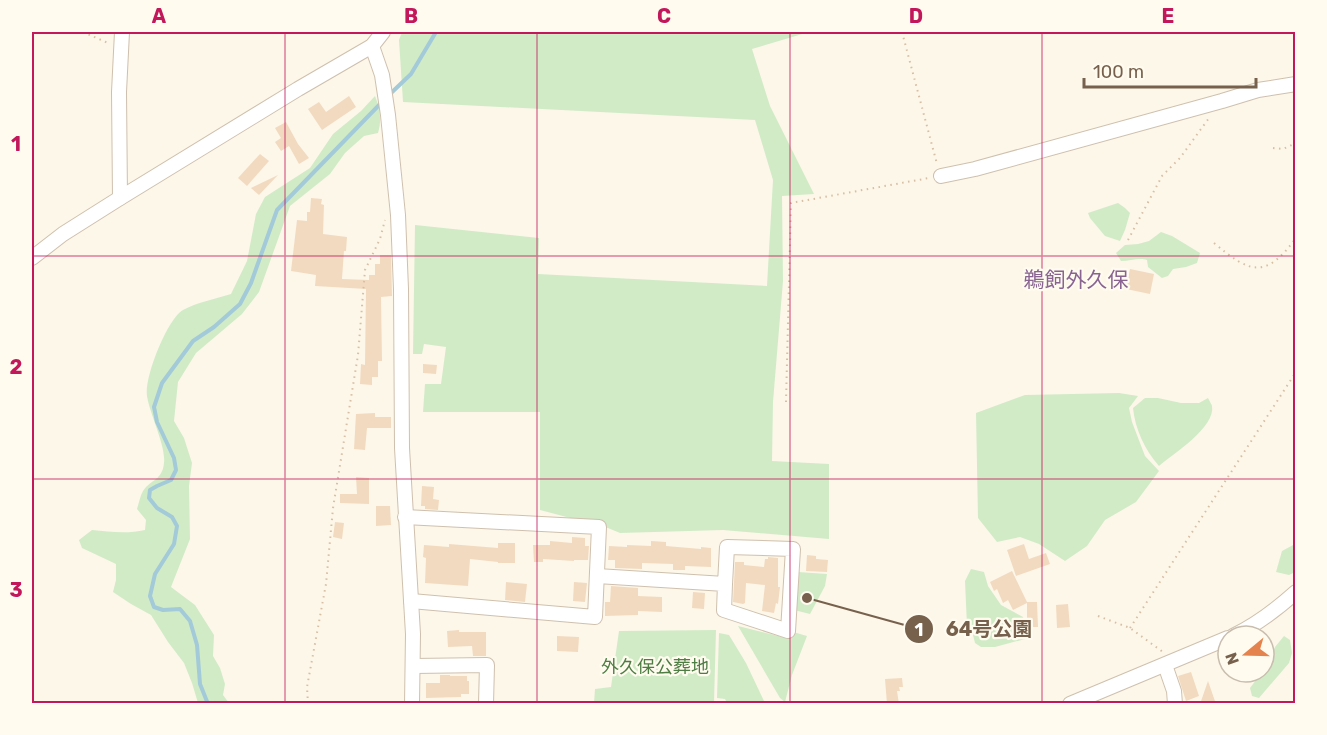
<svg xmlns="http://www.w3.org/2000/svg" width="1327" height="735" font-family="Rubik,'Noto Sans JP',sans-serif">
	<rect width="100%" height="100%" fill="#fdf7e9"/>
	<g fill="#d1ebc7">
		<path d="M402 32H809L752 49 770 106 814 194 782 196 783 281 773 402 772 461 829 464V539L723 530 620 533 608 528 540 510V412H423L425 384H441L446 347 424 344 422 354H413L415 225 539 238 538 274 767 286 773 180 755 120 403 102 399 40Z"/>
		<path d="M375 96C380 108 382 120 378 133L364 136 345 153 330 174 290 206 259 292 242 314 196 353 178 382 174 421 184 438 192 463 189 486 190 539 171 587 195 605 214 635 213 656 220 668 225 684 223 695 229 703H198L192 683 184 663 168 642 151 615 131 604 113 592 116 580V564L82 548 79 540 92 530C110 532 128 534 145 530L146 520 137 509C139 503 140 496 143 491 151 479 162 481 164 463 166 446 150 415 147 396 144 378 167 319 183 310 198 302 215 299 231 294L247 261 256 214 265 197 310 168 333 134 361 111Z"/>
		<path d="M1118 203 1125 208 1130 213 1125 230 1120 241 1105 236 1090 218 1088 213Z"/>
		<path d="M1161 232 1172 236 1200 253 1197 263 1186 267 1173 269 1168 276 1162 278 1148 267 1147 260C1140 257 1130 261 1121 261L1116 253 1125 245 1138 244 1149 241Z"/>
		<path d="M1119 393 1138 396 1129 408 1132 422 1145 456 1159 471 1136 502 1105 520 1087 546 1065 561 1039 544 1020 537 997 542 978 518 976 413 1025 395Z"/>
		<path d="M1145 398H1158L1181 403H1199L1208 398C1209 400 1212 405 1212 406 1216 427 1173 454 1159 466 1145 450 1135 429 1133 408Z"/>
		<path d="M1295 544V572L1289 575 1276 572 1282 551Z"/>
		<path d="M971 569 984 572 988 586 1001 605 1023 617 1027 630 1025 639 995 647H981L975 643 973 635 967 626 965 581Z"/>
		<path d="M798 572 827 574 825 586 810 614 794 610Z"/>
		<path d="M738 626 791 639 793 632 807 636 792 675 785 702 780 698Z"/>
		<path d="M716 630 714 703H594L595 689 611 687 619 631Z"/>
		<path d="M719 633 729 635 746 663 765 703H727L725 699 717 698Z"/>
		<path d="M1284 636 1290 640 1292 653 1289 663 1259 698 1252 696 1250 688 1262 672H1264L1275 647Z"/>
	</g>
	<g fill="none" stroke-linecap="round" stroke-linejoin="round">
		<g stroke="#a3cad9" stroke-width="4">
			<path d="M389 95 411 74 436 32"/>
			<path d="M208 704 200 684 197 645 190 621 180 609 163 610 154 607 150 596 155 574 174 544 177 526 172 517 157 508 149 498 150 490 157 486 171 480 176 470 174 458 157 422 154 407 162 383 193 341 214 327 240 304 251 283 277 210 382 102"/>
		</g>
	</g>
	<g fill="#f2dac0">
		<path d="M349 96 356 107 322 130 308 109 319 102 326 112Z"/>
		<path d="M286 122 298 144 309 158 299 164 289 146 281 151 275 142 281 138 275 128Z"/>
		<path d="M260 154 269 161 247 186 238 178Z"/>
		<path d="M278 175 259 195 251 188Z"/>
		<path d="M311 198 322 199 321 204 324 205 323 234 347 237 346 251H344L342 279 369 280V275H375V264H380V255H391L392 296 381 297 382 361H378V377H372V385L360 384 361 364 365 365 366 289 315 286 316 275 291 271 297 220 307 221V212H310Z"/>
		<path d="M1130 269 1154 274 1150 294 1126 289Z"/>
		<path d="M423 364 437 365 436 374 423 373Z"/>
		<path d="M375 413V417H391V428H367L365 450 354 449 356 414Z"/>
		<path d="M356 477 369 478V504L340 503V494H357Z"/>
		<path d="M422 486 434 487 433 499 439 500 438 510 425 509V506H421Z"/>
		<path d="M376 506H390L391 525 376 526Z"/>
		<path d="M335 522 344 523 342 539 333 537Z"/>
		<path d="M572 537 585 538V546H589L588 560H574V561L543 559V562H534L533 545H550V541L572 543Z"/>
		<path d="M651 541 666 542V546L701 549V547L711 548V567L685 566V570H673V564L642 563V569L615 568V560H608L609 546 627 547V545L651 546Z"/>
		<path d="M498 543H515V563H498V562L470 559 468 586 425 583 426 558 423 557 424 545 449 547V544L498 548Z"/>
		<path d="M1024 544 1029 559 1046 553 1050 564 1016 576 1007 550Z"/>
		<path d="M807 555 816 556V559L828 560 827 572 806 571Z"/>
		<path d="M768 557 778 558V587H780L778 604 776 603 774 613 762 611 765 585 746 583 745 603 743 604 733 602 735 562H744V565L764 567 765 559H768Z"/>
		<path d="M1012 571 1027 602H1037L1038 627H1027V603L1013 610 1008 600 1003 603 997 589 994 591 990 582Z"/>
		<path d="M506 582 527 584 525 602 505 600Z"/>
		<path d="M574 582 587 583 585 602 573 601Z"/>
		<path d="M611 586 638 588V596L662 597V612L638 611V615L605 616V602H610Z"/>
		<path d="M693 592 705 593 704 609 692 608Z"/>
		<path d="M1068 604 1070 627 1057 628 1056 605Z"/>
		<path d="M459 630V632H486V656H473L472 646 448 647 447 631Z"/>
		<path d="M557 636 579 637 578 652 557 651Z"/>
		<path d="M1191 672 1199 696 1186 701 1178 676Z"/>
		<path d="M440 675H450V676H467V681H469V694H461V697L426 698V683H440Z"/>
		<path d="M902 678 903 687H899L900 691H897L899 704H887L885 679Z"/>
		<path d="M1208 681 1216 704H1200Z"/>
	</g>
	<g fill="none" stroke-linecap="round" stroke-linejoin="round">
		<defs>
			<g id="minor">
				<path d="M372 46 382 75 388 115 398 215 401 289 402 448 413 634 412 704"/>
				<path d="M941 176 975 169 1222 101 1258 90 1296 84"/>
				<path d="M120 198 119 92 122 32"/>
				<path d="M32 258 63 234 120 198 298 89 372 46 383 32"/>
				<path d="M405 517 599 527 595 617 411 601"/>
				<path d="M597 576 725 584 724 610 788 631 793 549 727 547 725 584"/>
				<path d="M1233 636C1256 625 1277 609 1296 592"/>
				<path d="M1165 665 1174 691 1175 704"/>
				<path d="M414 666 487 665 486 704"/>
				<path d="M1070 704 1228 638"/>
			</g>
		</defs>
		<use href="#minor" stroke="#cfc0ae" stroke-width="16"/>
		<g stroke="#d8bea3" stroke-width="2" stroke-dasharray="1.5 4.5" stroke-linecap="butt">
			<path d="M83 32 108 43"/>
			<path d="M902 32 937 164"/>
			<path d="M1273 148 1283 149 1296 143"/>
			<path d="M1128 240 1162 176 1180 158 1209 118"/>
			<path d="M1214 243C1250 273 1265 280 1296 238"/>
			<path d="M786 402 791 203 929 178"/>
			<path d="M1098 616 1130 628 1163 652"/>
			<path d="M1130 628 1296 372"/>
			<path d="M308 704 307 687 326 584 333 508 358 355 365 270 380 239 385 220"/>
		</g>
		<use href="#minor" stroke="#fff" stroke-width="14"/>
	</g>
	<path fill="none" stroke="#c2185b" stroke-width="1.5" stroke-opacity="0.55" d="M285 32V704M537 32V704M790 32V704M1042 32V704M32 256H1296M32 479H1296"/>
	<g text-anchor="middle" stroke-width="4.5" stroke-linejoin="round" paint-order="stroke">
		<g font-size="18" fill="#4d7d43" stroke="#fffbef">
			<text x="655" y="673">外久保公葬地</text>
		</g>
		<g font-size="21" fill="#896493" stroke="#fffbef">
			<text x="1076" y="287">鵜飼外久保</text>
		</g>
	</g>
	<path fill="none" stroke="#77614c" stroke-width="2" d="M807 598L919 629"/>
	<g fill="#77614c" stroke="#fffbef" stroke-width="2">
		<circle cx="807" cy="598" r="6"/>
		<circle cx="919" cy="629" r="15"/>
	</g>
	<g font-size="18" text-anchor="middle" font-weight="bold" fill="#fff">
		<text x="919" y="636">1</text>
	</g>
	<g font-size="20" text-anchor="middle" font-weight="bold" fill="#77614c" stroke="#fffbef" stroke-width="4.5" stroke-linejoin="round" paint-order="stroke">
		<text x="989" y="636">64号公園</text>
	</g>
	<rect width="1327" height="735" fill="none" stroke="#fffbef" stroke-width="66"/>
	<g transform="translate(1246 654) rotate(251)"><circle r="28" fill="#fffbef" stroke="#c9bdae" stroke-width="1.5"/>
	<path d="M0-4.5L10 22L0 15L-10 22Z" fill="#e5834f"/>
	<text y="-9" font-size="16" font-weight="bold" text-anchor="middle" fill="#77614c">N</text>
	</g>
	<path d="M1084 78v9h172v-9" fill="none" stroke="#77614c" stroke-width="3"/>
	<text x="1093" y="78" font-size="18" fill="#77614c" stroke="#fffbef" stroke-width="4.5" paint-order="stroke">100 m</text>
	<rect x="33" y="33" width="1261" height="669" fill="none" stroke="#c2185b" stroke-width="2"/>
	<g font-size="20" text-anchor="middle" font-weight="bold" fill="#c2185b">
		<text x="159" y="23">A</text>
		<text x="411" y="23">B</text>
		<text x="664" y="23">C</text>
		<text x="916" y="23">D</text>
		<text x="1168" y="23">E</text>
		<text x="16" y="151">1</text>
		<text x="16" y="374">2</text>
		<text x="16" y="597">3</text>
	</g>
</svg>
